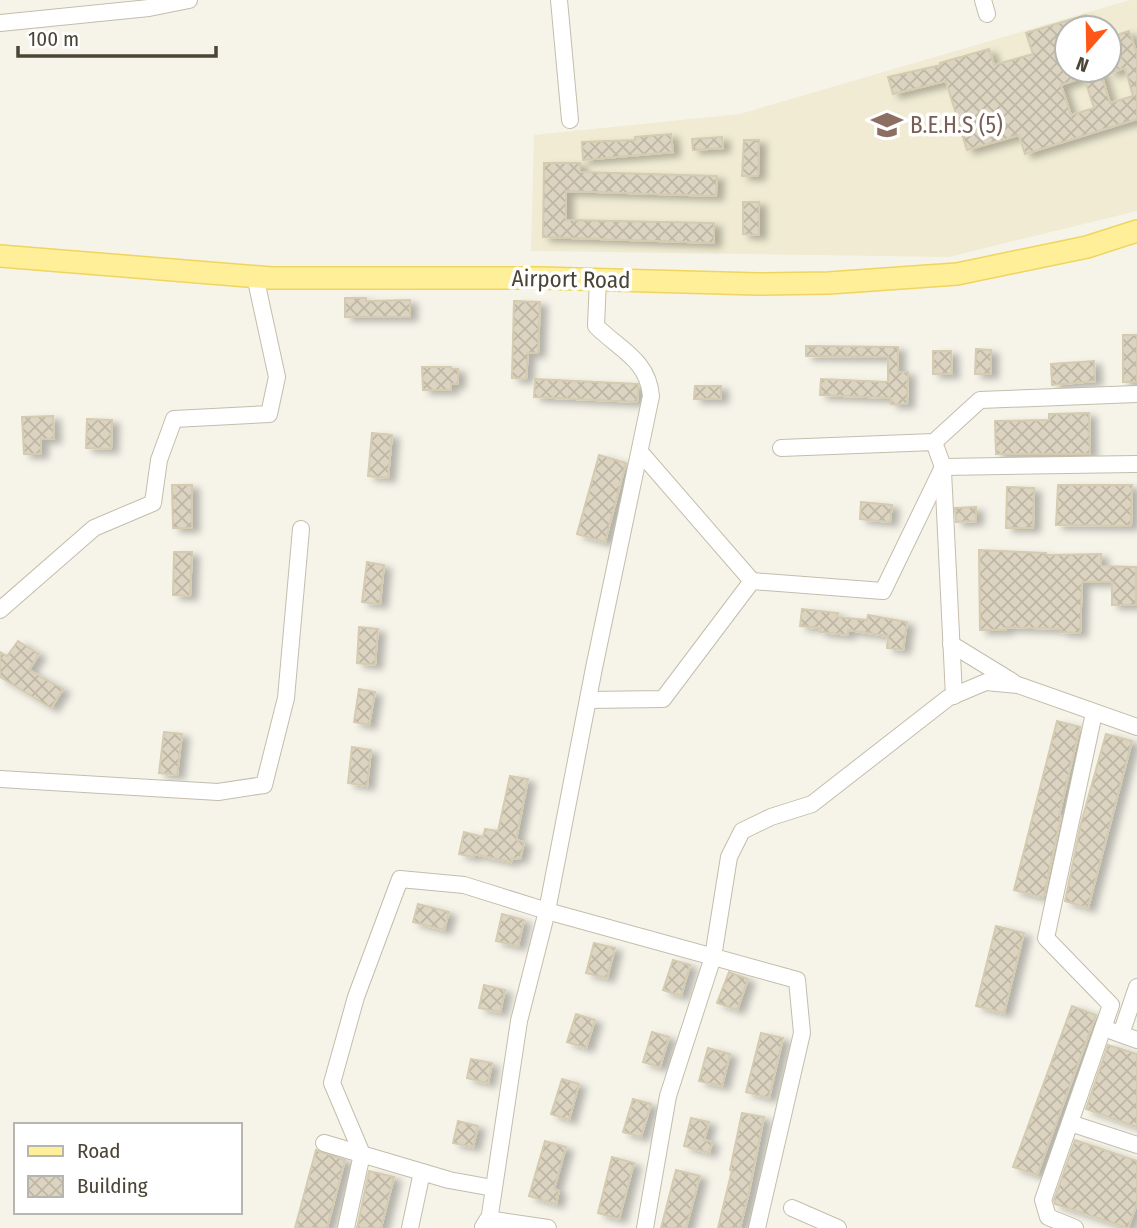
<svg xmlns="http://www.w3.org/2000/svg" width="1137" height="1228" font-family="'Fira Sans Condensed',sans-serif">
	<defs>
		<pattern id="building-cross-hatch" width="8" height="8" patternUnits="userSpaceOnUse" patternTransform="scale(1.75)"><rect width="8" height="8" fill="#dcd4c0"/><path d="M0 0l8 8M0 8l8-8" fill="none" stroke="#beb7a6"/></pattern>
		<filter id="shadow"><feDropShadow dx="7" dy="4" stdDeviation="3.5" flood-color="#0004"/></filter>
	</defs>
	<rect width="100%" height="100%" fill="#f6f4e9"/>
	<path fill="#f0ebd2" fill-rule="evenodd" d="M1130 0H1137V211L949 257 531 251 534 135 740 114ZM1067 28H1109V70H1067Z"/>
	<g fill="url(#building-cross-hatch)" stroke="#d4cbb0" stroke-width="2" fill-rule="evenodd" filter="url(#shadow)">
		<path d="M1086 15 1090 28H1067V70H1100L1110 103 1133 96 1125 68 1109 73V62L1121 58 1114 36 1129 31 1137 54V119L1025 154 1019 135 967 150 946 81 893 94 888 77 941 65 940 63 989 49 994 65 1033 54 1026 33ZM1084 77 1094 108 1071 115 1061 85Z"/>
		<path d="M671 134 673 152 583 160 582 142 635 140V137Z"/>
		<path d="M722 137 723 148 693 150 692 139Z"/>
		<path d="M744 140H759L758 176H742Z"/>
		<path d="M544 163H580V172L717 176 716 196 566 191V220L714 223V243L543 237Z"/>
		<path d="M743 202H759V235L743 234Z"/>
		<path d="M345 298H366V301L410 300V317H345Z"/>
		<path d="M514 301 540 302 538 353H528L526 379 512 378Z"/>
		<rect x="1123" y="335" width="14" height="47"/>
		<path d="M806 346 898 347V372H908L907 404H891V398L820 395 821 379 888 382V357L806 356Z"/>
		<path d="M976 349 991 350V374H975Z"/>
		<path d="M933 351H951L952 374H933Z"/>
		<path d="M1094 361 1095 381 1052 385 1051 364Z"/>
		<path d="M422 367H451V369H458V384H451V390H423Z"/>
		<path d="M535 379 638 384 637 402 534 397Z"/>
		<path d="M695 386H721V399H694Z"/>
		<path d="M1089 413 1090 454H996L995 421 1049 420V414Z"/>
		<path d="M53 416 54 439H41V454H24L22 417Z"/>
		<path d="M87 419 112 420 111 449 86 448Z"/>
		<path d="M372 433 392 435 388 478 368 476Z"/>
		<path d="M599 455 626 463 605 542 577 534Z"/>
		<path d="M172 485H192V528H173Z"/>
		<path d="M1058 485H1132L1131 526 1056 525Z"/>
		<path d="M1007 487 1034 488 1033 528H1006Z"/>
		<path d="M861 502 892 505 890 522 860 519Z"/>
		<path d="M976 507V521L956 522 955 508Z"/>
		<path d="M979 550 1046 553V555L1101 554V566L1136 567V605H1112V582H1082L1080 633 1061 632V629L1006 627V630H980Z"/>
		<path d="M174 552H192L190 596 173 595Z"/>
		<path d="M367 562 384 565 380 604 362 602Z"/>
		<path d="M802 609 838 613 837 617 867 620 868 615 907 622 903 650 887 648 888 636 848 630V635L820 632 821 628 800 626Z"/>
		<path d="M359 627 378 629 375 665 357 663Z"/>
		<path d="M18 641 39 654 29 670 63 689 51 708 0 677V652L7 656Z"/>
		<path d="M359 689 375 692 369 725 354 722Z"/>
		<path d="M1057 721 1080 727 1059 815 1061 816 1044 896 1041 897 1014 890Z"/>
		<path d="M164 732 182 734 177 775 159 773Z"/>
		<path d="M1106 734 1132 741 1088 908 1065 901 1081 823Z"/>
		<path d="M352 747 371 750 367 786 348 783Z"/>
		<path d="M510 776 528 779 516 840 524 842 520 859 512 858 511 862 474 854 473 857 459 854 464 832 483 837 485 829 498 831Z"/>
		<path d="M418 904 449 912 444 930 413 922Z"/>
		<path d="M502 914 524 920 518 946 496 941Z"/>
		<path d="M996 926 1024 933 1004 1013 976 1006Z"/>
		<path d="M594 943 615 948 607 978 586 973Z"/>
		<path d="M673 960 690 965 681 996 663 990Z"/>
		<path d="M729 972 748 979 737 1010 717 1003Z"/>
		<path d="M484 985 505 990 500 1012 479 1008Z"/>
		<path d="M1072 1006 1096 1015 1037 1175 1013 1167Z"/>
		<path d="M576 1014 595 1020 586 1048 567 1042Z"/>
		<path d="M652 1032 669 1037 660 1067 643 1062Z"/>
		<path d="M761 1033 783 1038 769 1098 746 1092Z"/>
		<path d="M1108 1045 1137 1054V1127L1086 1109Z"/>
		<path d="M708 1048 730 1054 722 1086 699 1081Z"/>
		<path d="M471 1059 492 1063 488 1083 467 1078Z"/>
		<path d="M562 1079 579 1084 569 1120 551 1114Z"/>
		<path d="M633 1099 651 1104 641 1137 623 1132Z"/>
		<path d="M742 1113 764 1117 749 1192 740 1228H718L732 1170H730Z"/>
		<path d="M691 1118 709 1122 704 1140 712 1142 709 1153 684 1146Z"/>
		<path d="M458 1121 478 1126 473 1147 453 1143Z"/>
		<path d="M1075 1140 1137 1161V1203L1128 1228 1055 1204 1054 1200Z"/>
		<path d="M545 1141 566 1147 554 1189 559 1191 556 1204 529 1196Z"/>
		<path d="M316 1150 345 1160 327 1228H295Z"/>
		<path d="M612 1157 634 1163 619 1219 598 1213Z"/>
		<path d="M676 1170 700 1176 686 1228H661Z"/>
		<path d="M369 1171 394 1177 381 1228H357Z"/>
	</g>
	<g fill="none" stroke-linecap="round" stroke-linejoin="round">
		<defs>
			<g id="minor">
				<path d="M559 0 570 120"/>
				<path d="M983 0 987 14"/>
				<path d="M0 23 149 8 189 0"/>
				<path d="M934 442 980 400 1137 394"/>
				<path d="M781 448 934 442 943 467 1136 464"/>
				<path d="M640 452 752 581"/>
				<path d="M943 471 954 696"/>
				<path d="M0 610 94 528 153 503 159 460 174 419 269 414 277 377 255 276"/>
				<path d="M951 644 1013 682"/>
				<path d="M588 700 663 699 752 581 883 591 943 467"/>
				<path d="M0 779 218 792 264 785 286 698 301 529"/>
				<path d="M1112 1031 1137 1040"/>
				<path d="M1121 1034 1137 987"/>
				<path d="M1070 1123 1137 1145"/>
				<path d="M324 1143 449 1180 493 1188"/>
				<path d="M792 1208 838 1228"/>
				<path d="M483 1227 488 1219 548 1228"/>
				<path d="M346 1228 362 1154 332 1083 356 997 400 879 464 885 547 911 797 980 802 1033 757 1228"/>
				<path d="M410 1228 422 1172"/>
				<path d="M488 1228 519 1021 547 911 594 668 651 396C648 360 620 350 596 326L598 279"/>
				<path d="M645 1228 668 1096 713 957 729 857 742 831 771 817 812 804 948 698 986 682 1018 685 1137 727"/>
				<path d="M1075 1228 1048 1217 1043 1200 1111 1005 1046 938 1094 713"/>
			</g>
			<path id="major" d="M0 256 271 278H541L758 284 829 283 957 274 1087 247 1137 231"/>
		</defs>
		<use href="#minor" stroke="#c3bdab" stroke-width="18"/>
		<use href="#major" stroke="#efd55e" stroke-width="24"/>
		<use href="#minor" stroke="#fff" stroke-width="16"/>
		<use href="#major" stroke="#ffef99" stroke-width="21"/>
	</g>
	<defs>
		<symbol id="school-bare" viewBox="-9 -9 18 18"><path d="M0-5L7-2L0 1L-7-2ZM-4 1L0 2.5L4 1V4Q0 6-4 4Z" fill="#8d6e63" stroke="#fff" stroke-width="2.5" paint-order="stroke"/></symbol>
	</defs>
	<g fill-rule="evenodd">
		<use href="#school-bare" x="865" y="103" width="44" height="44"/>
	</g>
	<g text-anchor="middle" stroke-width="7" stroke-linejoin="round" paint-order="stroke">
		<g font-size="23" fill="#785e54" stroke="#fff" text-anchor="start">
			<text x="910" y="133">B.E.H.S (5)</text>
		</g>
		<g font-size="23" fill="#4b4536" stroke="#fff">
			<text transform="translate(571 279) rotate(1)" y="8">Airport Road</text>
		</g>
	</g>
	<rect x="14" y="1123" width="228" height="91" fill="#ffffff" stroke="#b7b5af" stroke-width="2"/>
	<rect x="28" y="1146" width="35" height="10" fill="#ffef99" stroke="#b7b5af" stroke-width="2"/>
	<text x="77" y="1158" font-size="21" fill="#4b4536">Road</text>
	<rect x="28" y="1176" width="35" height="21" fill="url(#building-cross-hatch)" stroke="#b7b5af" stroke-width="2"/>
	<text x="77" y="1193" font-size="21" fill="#4b4536">Building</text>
	<g transform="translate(1088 49) rotate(200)"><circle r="33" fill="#ffffff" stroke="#b7b5af" stroke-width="2"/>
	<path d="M0-5L12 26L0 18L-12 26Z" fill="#ff5717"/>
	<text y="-10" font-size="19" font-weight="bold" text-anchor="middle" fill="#4b4536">N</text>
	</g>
	<path d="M18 46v10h198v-10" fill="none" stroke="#4b4536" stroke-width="3.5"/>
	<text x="28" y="46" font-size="21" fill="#4b4536" stroke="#ffffff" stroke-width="5" paint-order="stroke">100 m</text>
</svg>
